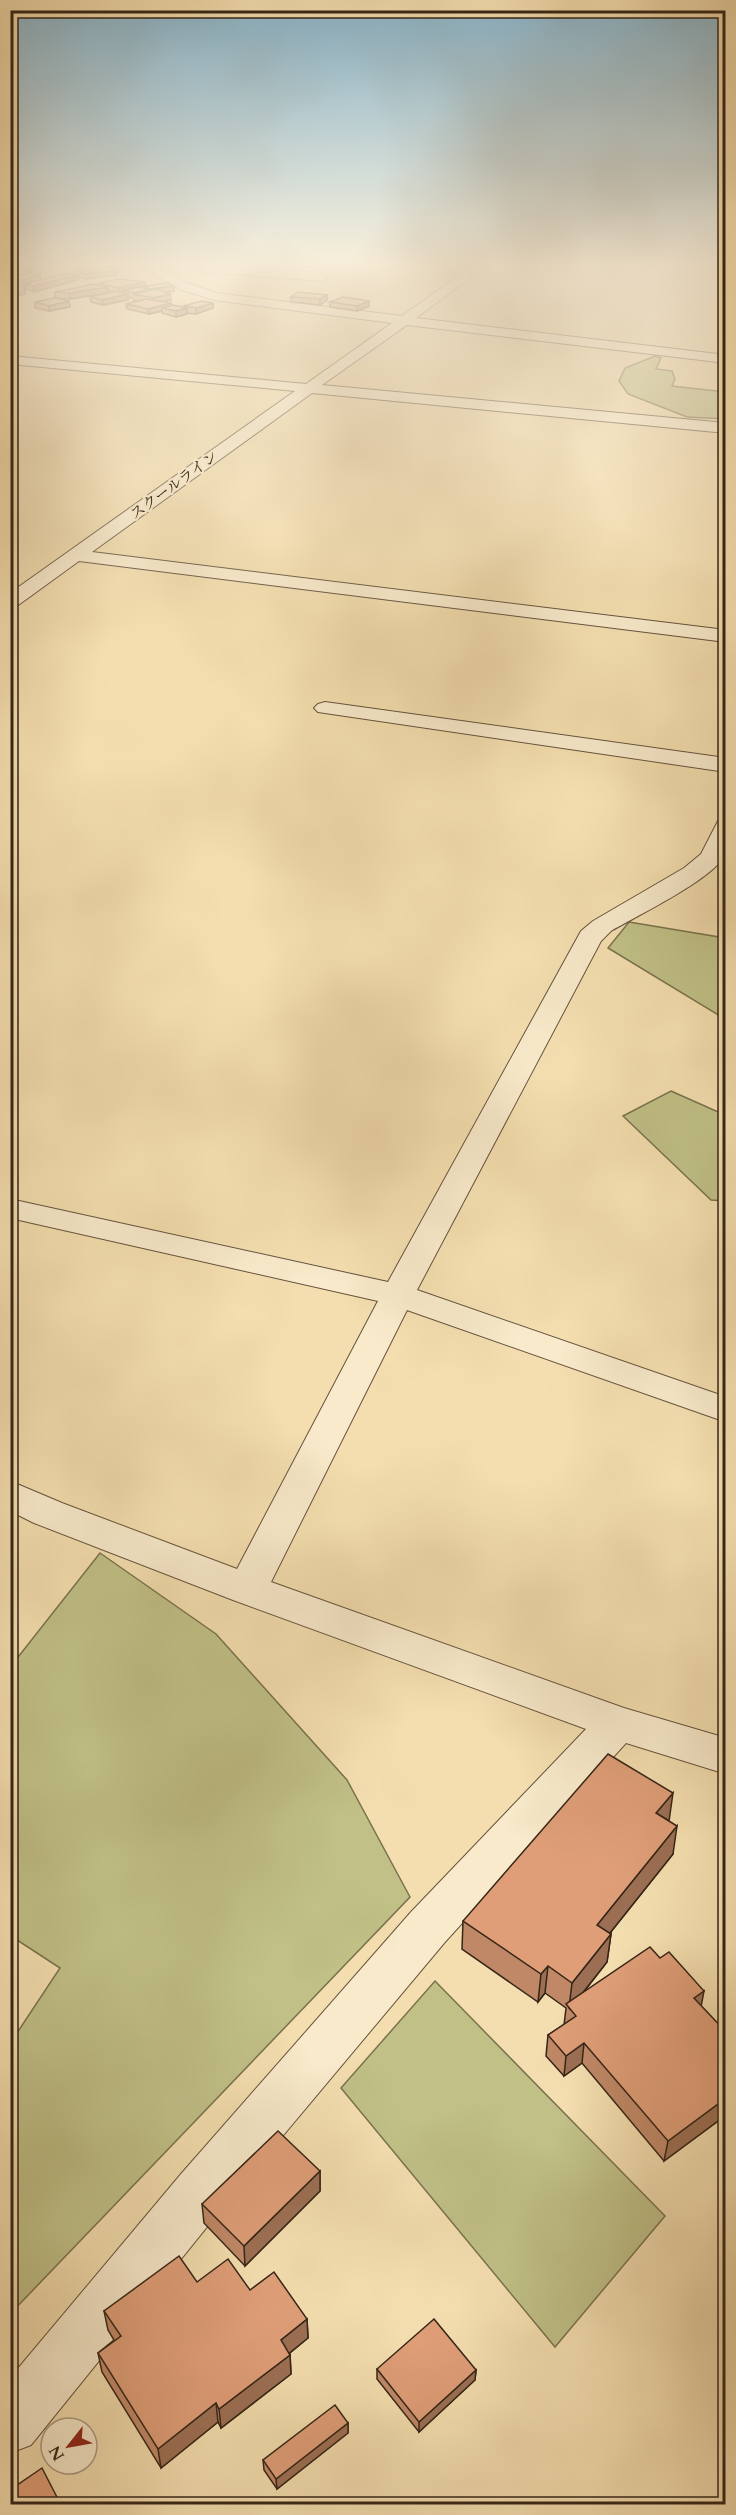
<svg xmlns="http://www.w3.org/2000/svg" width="736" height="2515" font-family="Cardo,'Noto Serif JP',serif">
	<rect width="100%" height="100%" fill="#f4deaf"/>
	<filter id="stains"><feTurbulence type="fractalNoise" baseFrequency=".00333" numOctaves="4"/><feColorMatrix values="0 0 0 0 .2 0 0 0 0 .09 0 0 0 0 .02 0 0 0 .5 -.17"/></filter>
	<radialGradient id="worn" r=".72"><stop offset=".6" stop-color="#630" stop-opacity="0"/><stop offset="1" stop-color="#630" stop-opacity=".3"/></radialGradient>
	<g fill="#c0c087" stroke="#7a724f" stroke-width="1.5">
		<path d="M655 356 661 358 656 369 672 371 675 379 672 386 725 392V419L687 417 628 394 619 381 625 368Z"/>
		<path d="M629 922 725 938V1019L608 948Z"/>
		<path d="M671 1091 725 1115V1201L711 1200 623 1116Z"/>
		<path d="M100 1553 216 1634 347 1780 410 1897 11 2313V2042L60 1968 11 1936V1666Z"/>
		<path d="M435 1981 665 2216 555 2347 341 2088Z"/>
	</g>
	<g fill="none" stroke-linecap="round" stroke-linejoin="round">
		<defs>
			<g id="minor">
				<path d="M138 264H153L187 283 216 293 402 316 475 264H489L416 318 726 355V363L407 325 322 385 726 423V433L312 393 92 552 726 630V642L79 561 17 606 10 608V593L295 391 10 364V356L306 384 392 323 214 300 179 289Z"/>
				<path d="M203 264 321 273 327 277 321 281 195 271 189 267 193 264Z"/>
				<path d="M325 702 726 758V772L318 712 314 708 318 704Z"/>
				<path d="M726 819C726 830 729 847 724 856 713 879 635 917 611 931L601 941 417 1290 726 1397V1422L407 1310 271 1582 624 1708 726 1738V1774L626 1743 445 1942 219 2212 31 2445 10 2453V2378L181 2174 411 1912 586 1729 233 1600 34 1523 10 1511V1481L62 1503 237 1569 378 1301 10 1218V1199L388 1282 581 931 593 921 684 868 701 854 718 821Z"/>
			</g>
		</defs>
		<use href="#minor" stroke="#65533d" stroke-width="2"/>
		<use href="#minor" fill="#f8eacb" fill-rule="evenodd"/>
	</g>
	<g fill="#c08867" stroke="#352517" stroke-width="1.5">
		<path d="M86 264H110V267L117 270V275L86 279 78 276V280L34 292 26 289 25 284H24L25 294 10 298V267L40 275V280L77 275V271L91 269 86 267Z"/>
		<path d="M158 264H186V265L173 268Z"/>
		<path d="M99 283 145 286H174V291L165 292 171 300 162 302 171 303V305L184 308V306L213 303V308L196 314 187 313V314L176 317 162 313V311L149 314 127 309 126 304 138 301 134 300 133 298 128 297V300L103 305 91 302 90 297 113 292 107 290V293L70 299 55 298V292L99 285Z"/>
		<path d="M327 295V300L320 305 291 302V297Z"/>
		<path d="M69 301 70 307 49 311 35 308V302Z"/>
		<path d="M330 302 369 306 357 311 330 307Z"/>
		<path d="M669 1821 673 1854 610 1933 611 1934 607 1962 583 1993 701 2006 726 2032V2115L664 2161 582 2063 564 2076 546 2056 548 2035 564 2025 566 2008 545 1993 538 2002 462 1949 463 1921Z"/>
		<path d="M320 2171V2191L245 2266 204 2223 202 2204Z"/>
		<path d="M197 2282 250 2290 307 2319 308 2338 290 2353 291 2374 221 2428 218 2422 161 2468 102 2372 98 2353 114 2340 108 2330 104 2311Z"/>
		<path d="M377 2369 476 2370 475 2380 419 2432 377 2379Z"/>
		<path d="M348 2423V2433L277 2489 264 2470 263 2460Z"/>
	</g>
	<g fill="#9c6f54" stroke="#352517" stroke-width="1.5">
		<path d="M97 264H110V268L93 270 92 265Z"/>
		<path d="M172 264H186V265L173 268Z"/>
		<path d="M32 269V275L10 278V273Z"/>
		<path d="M117 270V275L86 279 85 274Z"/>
		<path d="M40 275V280L24 284 25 294 10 298V282Z"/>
		<path d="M78 275V280L34 292 33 286Z"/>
		<path d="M145 282V287L144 286V288L123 290V292L119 293 118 288Z"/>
		<path d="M174 286V291L151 294 134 295V293L150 289Z"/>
		<path d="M107 287V293L70 299 69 293Z"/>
		<path d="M128 294V300L103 305 102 300Z"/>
		<path d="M170 294 171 300 153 303V298Z"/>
		<path d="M327 295V300L320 305V299Z"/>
		<path d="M69 301 70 307 49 311V306Z"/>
		<path d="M369 301V306L357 311V306Z"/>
		<path d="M171 303V309L162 308V311L149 314 148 309Z"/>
		<path d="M213 303V308L196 314V308Z"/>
		<path d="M187 308V314L176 317V311Z"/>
		<path d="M673 1793 669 1821 656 1813Z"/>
		<path d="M677 1826 673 1854 594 1953 597 1925Z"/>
		<path d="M611 1934 607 1962 570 2009 569 2008 572 1983Z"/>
		<path d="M548 1966 545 1993 538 2002 541 1974Z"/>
		<path d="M704 1991 700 2012 694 1998Z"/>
		<path d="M584 2043 582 2063 564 2076 566 2056Z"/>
		<path d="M726 2098V2115L664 2161 668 2141Z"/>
		<path d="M320 2171V2191L245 2266 244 2246Z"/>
		<path d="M307 2319 308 2338 282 2359 281 2340Z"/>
		<path d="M290 2355 291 2374 221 2428 219 2409Z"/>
		<path d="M476 2370 475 2380 419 2432V2422Z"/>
		<path d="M216 2403 218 2422 161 2468 158 2449Z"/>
		<path d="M348 2423V2433L277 2489 276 2479Z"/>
	</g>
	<g fill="#df9e78" stroke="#352517" stroke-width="1.5">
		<path d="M19 266 32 269 10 273V267Z"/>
		<path d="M110 267 117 270 85 274 77 271Z"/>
		<path d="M29 273 40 275 13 282 10 281V278Z"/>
		<path d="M67 273 78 275 33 286 25 284Z"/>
		<path d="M119 279 145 282 118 288 99 283Z"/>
		<path d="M10 281 24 284 10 287Z"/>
		<path d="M168 283 174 286 150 289 144 286Z"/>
		<path d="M94 284 107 287 69 293 55 292Z"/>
		<path d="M139 287 150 289 134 293 123 290Z"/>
		<path d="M156 289 170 294 153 298 133 294Z"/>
		<path d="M116 291 128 294 102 300 90 297Z"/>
		<path d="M298 292 327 295 320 299 291 297Z"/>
		<path d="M343 297 369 301 357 306 330 302Z"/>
		<path d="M55 298 69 301 49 306 35 302Z"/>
		<path d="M146 299 171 303 148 309 126 304Z"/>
		<path d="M201 301 213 303 196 308 184 306Z"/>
		<path d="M173 305 187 308 176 311 162 308Z"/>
		<path d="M608 1754 673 1793 656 1813 677 1826 597 1925 611 1934 572 1983 548 1966 541 1974 463 1921Z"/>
		<path d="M650 1947 660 1958 669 1952 704 1991 694 1998 726 2032V2098L668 2141 584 2043 566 2056 548 2035 576 2016 566 2004Z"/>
		<path d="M278 2131 320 2171 244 2246 202 2204Z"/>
		<path d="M179 2256 197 2282 228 2259 250 2290 274 2272 307 2319 281 2340 290 2355 219 2409 216 2403 158 2449 98 2353 121 2336 104 2311Z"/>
		<path d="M434 2319 476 2370 419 2422 377 2369Z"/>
		<path d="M335 2405 348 2423 276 2479 263 2460Z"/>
		<path d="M42 2468 61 2505H10V2490Z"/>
	</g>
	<linearGradient id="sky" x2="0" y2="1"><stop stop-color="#89b7cf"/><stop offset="0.43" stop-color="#faf0db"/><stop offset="1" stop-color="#faf0db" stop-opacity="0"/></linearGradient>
	<rect width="736" height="616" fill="url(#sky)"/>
	<g text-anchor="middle" stroke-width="4.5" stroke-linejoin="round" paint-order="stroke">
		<g font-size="15" fill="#352517" stroke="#f8eacb">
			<text transform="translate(174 485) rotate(-36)" y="5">スクールライン</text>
		</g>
	</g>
	<rect width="736" height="2515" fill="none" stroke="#f4deaf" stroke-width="36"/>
	<rect x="12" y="12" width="712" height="2491" fill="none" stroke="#352517" stroke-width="3"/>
	<rect x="18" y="18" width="700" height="2479" fill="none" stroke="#352517" stroke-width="1.5"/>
	<g transform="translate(69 2446) rotate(239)"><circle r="28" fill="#f8eacb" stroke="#aa9b83" stroke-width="1.5"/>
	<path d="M0-4.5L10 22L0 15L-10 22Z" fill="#8f2418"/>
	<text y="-9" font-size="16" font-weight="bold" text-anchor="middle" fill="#352517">N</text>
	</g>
	<rect width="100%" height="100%" filter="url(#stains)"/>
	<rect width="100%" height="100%" fill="url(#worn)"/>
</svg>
